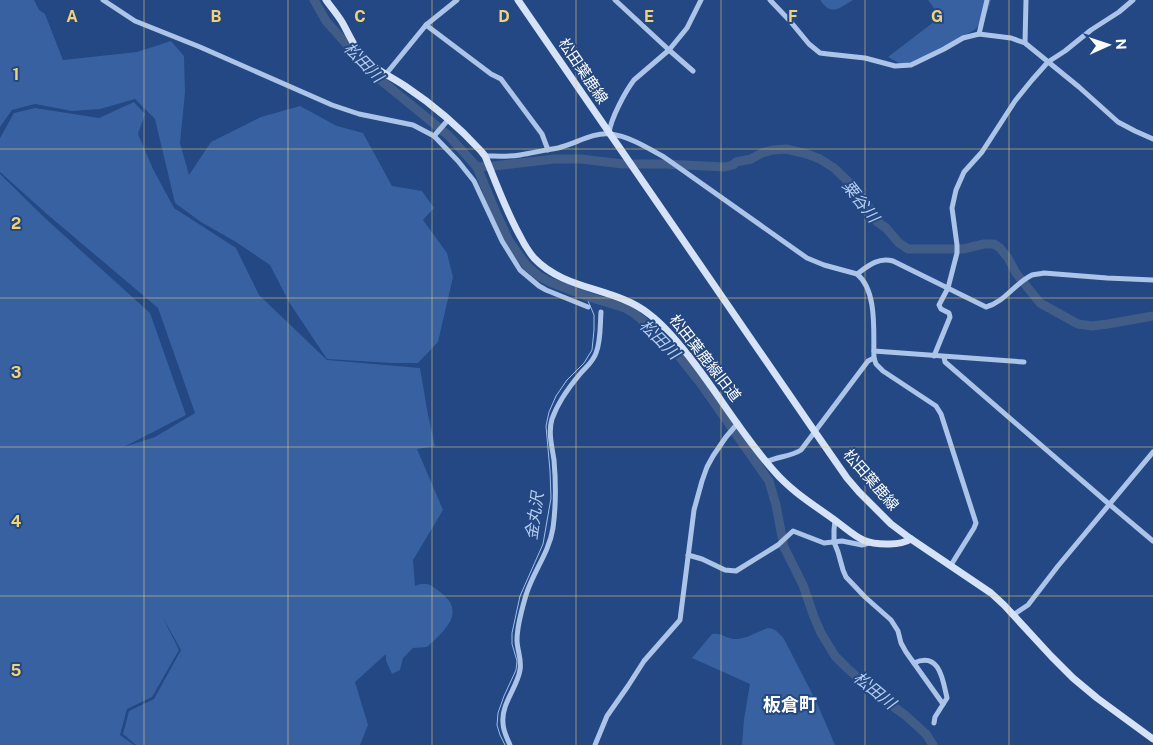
<svg xmlns="http://www.w3.org/2000/svg" width="1153" height="745" font-family="'Public Sans','Noto Sans JP',sans-serif">
	<rect width="100%" height="100%" fill="#234883"/>
	<g fill="#3761a0">
		<path d="M0 0H34L39 10 45 14 63 60 137 52 171 41 184 56 185 92 180 143 189 175 211 142 261 117 300 106 337 126 363 133 392 186 422 191 434 208 423 220 447 253 453 277 438 342 418 363H392L327 359 289 302 270 265 236 242 201 222 175 203 155 119 135 99 100 109 72 111 35 104 12 110 0 127Z"/>
		<path d="M820 0H853C839 8 832 17 820 0Z"/>
		<path d="M928 0H991L988 10 976 29 914 63H899L888 57 935 21C938 12 933 7 928 0Z"/>
		<path d="M134 102 145 114 138 134 153 169 174 208 236 248 259 295 327 360 420 368 428 415 435 446 417 449 443 510 413 560 415 586C418 585 422 583 426 584 432 584 447 597 450 602 453 607 453 613 452 617 449 627 435 640 427 647L413 648 403 658 400 670 392 674 386 661V654L355 682 368 725 360 745H136L123 734 129 711 154 699 181 650 162 616 179 650 152 697 127 709 120 735 134 745H0V174L46 219 150 313 186 415 124 447 155 437 195 413 158 308 48 215 0 172V138L14 113 35 108 99 118Z"/>
		<path d="M768 628C776 629 779 633 784 639L817 703 835 745H742L744 719 750 684 692 658 712 634C721 632 727 639 736 639 746 639 758 631 768 628Z"/>
	</g>
	<g fill="none" stroke-linecap="round" stroke-linejoin="round">
		<path stroke="#9fbee9" stroke-width="1" d="M505 745 500 735 497 725 498 713 504 696 516 670 517 661 512 644V633L520 596 543 544 551 498 550 471 546 426 549 412 556 396 567 380 584 363 592 350 594 330V315L586 296"/>
		<g stroke="#415d87" stroke-width="9">
			<path d="M314 0 326 21 372 73 449 136 477 167 494 208 509 241 527 266 539 276 550 282 586 296 625 308 635 314 655 331 678 355 701 384 769 481 776 505 784 547 803 585 814 617 821 633 835 656 847 668 876 694 905 715 926 734 933 745"/>
			<path d="M477 167 494 166 554 159H581L623 164H664L725 167 733 165 736 162 751 159 762 153 773 150 786 149 807 154 820 159 834 168 855 188 867 204 876 221 886 228 899 243 908 249H963L984 244H994L1000 248 1008 258 1016 273 1040 303 1078 324 1092 326 1108 324 1153 316"/>
		</g>
		<g stroke="#abc4e8" stroke-width="5">
			<path d="M103 0 135 21 200 47 332 105 359 114 413 125 434 136 458 161 474 181 502 241 520 270 539 286 546 290 588 307"/>
			<path d="M457 0 426 25 491 74 501 79 542 134 548 150"/>
			<path d="M615 0 669 50 693 71"/>
			<path d="M770 0 790 21 809 44 820 53 828 54 865 58 895 66 911 65 944 49 963 38 979 34 1011 38 1025 43 1079 87 1118 122 1135 131 1153 139"/>
			<path d="M979 34 987 0"/>
			<path d="M1025 43 1026 0"/>
			<path d="M386 74 426 25"/>
			<path d="M609 133C611 118 625 92 634 80L669 50 687 28 701 0"/>
			<path d="M434 136 448 120"/>
			<path d="M485 156C496 156 508 157 520 155 532 153 545 150 558 148 575 144 593 132 610 134 629 136 648 148 664 157L807 258 824 265 857 274C878 291 873 334 874 358L876 364 883 371 936 406 941 414 976 523 974 528 951 565"/>
			<path d="M857 274C869 265 879 257 893 261L986 307C1005 302 1015 283 1032 275 1036 274 1040 274 1044 273L1107 278 1153 280"/>
			<path d="M874 351 1024 362"/>
			<path d="M934 356 950 317 949 313 941 309 939 305 948 288 957 253V245L952 208 956 190 964 172 982 152 1015 101 1032 80 1048 62 1065 51 1091 30 1119 12 1133 0"/>
			<path d="M944 357 945 362 1109 504 1153 541"/>
			<path d="M766 462C779 456 790 457 801 450L868 361 874 358"/>
			<path d="M835 520 834 530V542L838 552 843 570 846 577 865 597 891 620 898 631 901 643 906 652 943 704"/>
			<path d="M688 555 702 559 725 570 736 571 778 545 793 531 824 543 842 541 862 545 869 543"/>
			<path d="M1013 615 1028 605 1058 566 1153 452"/>
			<path d="M914 663C940 651 943 681 947 698L935 717 934 723"/>
			<path d="M510 745C507 738 503 731 503 723 501 704 517 688 520 670 522 659 517 650 517 640 517 625 522 609 526 595 533 572 549 553 553 528 556 506 556 483 554 460 552 447 548 432 552 419 558 402 569 387 580 374 586 367 593 362 596 353 601 341 600 325 601 312"/>
			<path d="M595 745 607 716 628 686 644 661 680 620 694 510 702 481 707 467 713 456 726 437 738 423"/>
		</g>
		<g stroke="#d5e2f7" stroke-width="7">
			<path d="M326 0C331 7 337 14 342 22 349 34 355 50 366 61 378 71 392 77 405 86 432 104 459 127 481 151L485 156C496 183 506 211 520 236 524 244 529 252 534 258 565 291 615 287 649 314 664 325 677 341 688 355 718 393 742 435 774 471 791 491 814 505 836 521 856 536 862 545 890 544 898 544 904 543 911 539"/>
			<path d="M518 0 815 432 847 478 859 492 891 524 911 539 991 593 1004 605 1051 656 1073 678 1097 698 1153 739"/>
		</g>
	</g>
	<path fill="none" stroke="#f3d36e" stroke-width="1" stroke-opacity="0.55" d="M144 0V745M288 0V745M432 0V745M576 0V745M721 0V745M865 0V745M1009 0V745M0 149H1153M0 298H1153M0 447H1153M0 596H1153"/>
	<g text-anchor="middle" stroke-width="4" stroke-linejoin="round" paint-order="stroke">
		<g font-size="15" fill="#fff" stroke="#234883">
			<text transform="translate(583 71) rotate(56)" y="5">松田葉鹿線</text>
			<text transform="translate(705 358) rotate(52)" y="5">松田葉鹿線旧道</text>
			<text transform="translate(871 480) rotate(49)" y="5">松田葉鹿線</text>
		</g>
		<g font-size="16" font-style="italic" fill="#b6ceef" stroke="#234883">
			<text transform="translate(364 62) rotate(46)" y="6">松田川</text>
			<text transform="translate(861 201) rotate(52)" y="6">粟谷川</text>
			<text transform="translate(660 339) rotate(45)" y="6">松田川</text>
			<text transform="translate(534 516) rotate(-82)" y="6">金丸沢</text>
			<text transform="translate(875 690) rotate(39)" y="6">松田川</text>
		</g>
		<g font-size="18" font-weight="bold" fill="#fff" stroke="#234883">
			<text x="790" y="711">板倉町</text>
		</g>
	</g>
	<g font-size="16" text-anchor="middle" font-weight="bold" fill="#f3d36e" stroke="#234883" stroke-width="4" stroke-linejoin="round" paint-order="stroke">
		<text x="72" y="22">A</text>
		<text x="216" y="22">B</text>
		<text x="360" y="22">C</text>
		<text x="504" y="22">D</text>
		<text x="649" y="22">E</text>
		<text x="793" y="22">F</text>
		<text x="937" y="22">G</text>
		<text x="16" y="80">1</text>
		<text x="16" y="229">2</text>
		<text x="16" y="378">3</text>
		<text x="16" y="527">4</text>
		<text x="16" y="676">5</text>
	</g>
	<g transform="translate(1108 45) rotate(87)" stroke="#234883" stroke-width="4" paint-order="stroke">
	<path d="M0-4L9 19L0 12L-9 19Z" fill="#ffffff"/>
	<text y="-8" font-size="14" font-weight="bold" text-anchor="middle" fill="#ffffff">N</text>
	</g>
</svg>
